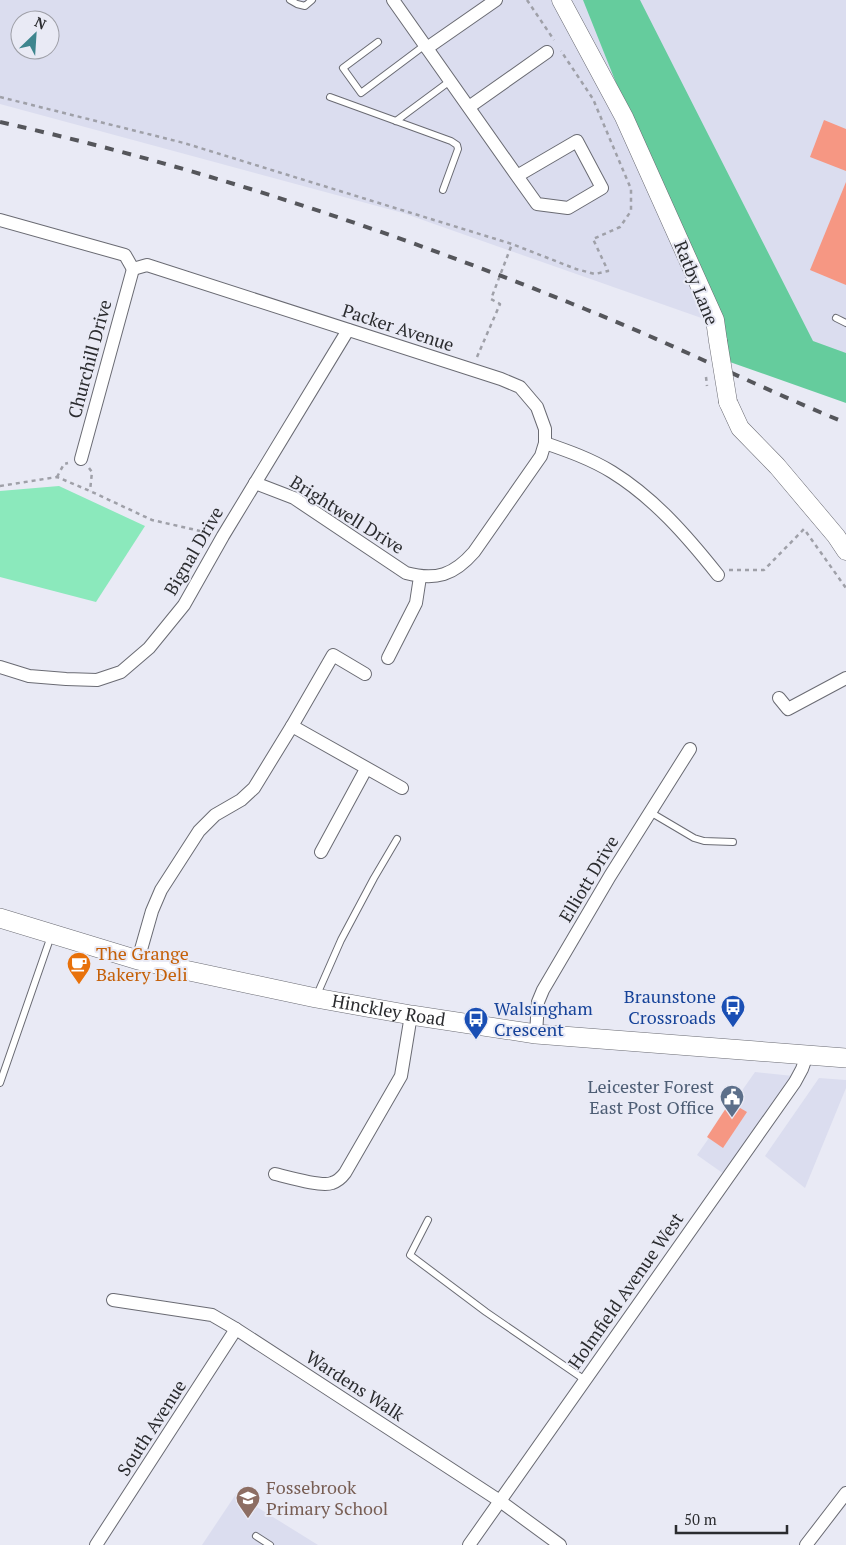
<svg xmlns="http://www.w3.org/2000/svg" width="846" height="1545" font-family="'PT Serif',serif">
	<rect width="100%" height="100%" fill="#e9eaf5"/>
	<g fill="#dbddef" fill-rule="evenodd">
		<path d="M0 0H846V369L403 213 0 104ZM20 20H50V50H20Z"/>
		<path d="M755 1072 793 1076 724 1174 697 1155Z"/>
		<path d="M819 1078 846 1080V1088L805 1188 765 1156Z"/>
		<path d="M236 1494 318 1545H202Z"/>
	</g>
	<path fill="#8be9bc" d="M59 486 145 526 96 602 0 577V491Z"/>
	<path fill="#65cc9d" d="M583 0H640L813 341 846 353V403L727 361Z"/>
	<g fill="#f69783">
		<path d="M824 120 846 129V171L810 157Z"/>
		<path d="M846 182V285L810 270Z"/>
		<path d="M730 1102 747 1112 723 1148 707 1137Z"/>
	</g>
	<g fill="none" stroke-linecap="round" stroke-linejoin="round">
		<defs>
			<g id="lane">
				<path d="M290 0 297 4 305 6 312 0"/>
				<path d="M378 42 343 68 361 93 425 45"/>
				<path d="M330 97 451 141 457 145 458 149 443 190"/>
				<path d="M396 121 450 81"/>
				<path d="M836 318 846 323"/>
				<path d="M650 812 694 838 704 841 733 842"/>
				<path d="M316 997 341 940 374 878 397 839"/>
				<path d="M0 1083 51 936"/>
				<path d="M428 1220 410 1255 486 1312 585 1380"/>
				<path d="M256 1536 270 1545"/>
			</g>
			<g id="street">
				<path d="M393 0 517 176 537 204 568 208 602 188 577 141 517 176"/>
				<path d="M427 48 496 0"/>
				<path d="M469 107 547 52"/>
				<path d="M0 220 125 255 133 269 147 265 501 379 520 387 537 407 545 429V443C568 451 591 459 612 472 654 498 687 536 718 575"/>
				<path d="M81 459 133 269"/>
				<path d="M255 483 294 498 406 573C436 581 454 575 474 552L541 456 545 443"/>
				<path d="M388 658 416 603 420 577"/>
				<path d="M0 667 29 676 66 679 97 680 121 672 149 648 184 605 223 536 348 330"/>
				<path d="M779 698 788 709 846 678"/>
				<path d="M292 726 333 655 365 674"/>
				<path d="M321 852 366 769"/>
				<path d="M138 960 152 911 161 890 199 831 215 815 241 800 254 788 292 726 402 788"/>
				<path d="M536 1034 538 1002 543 990 610 876 690 749"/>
				<path d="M275 1174C288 1177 321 1187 332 1183 338 1181 342 1177 345 1173L401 1076 411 1015"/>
				<path d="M113 1300 212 1315 236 1329 500 1501 560 1545"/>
				<path d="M96 1545 236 1329"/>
				<path d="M469 1545 795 1082 802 1069 807 1055"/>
				<path d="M806 1545 846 1493"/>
			</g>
			<g id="secondary">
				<path d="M561 0 624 117 715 320 718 341"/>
				<path d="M728 402 740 428 777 466 836 536 846 551"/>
			</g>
			<g id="primary">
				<path id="s1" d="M0 918 138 960 316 998 411 1015 536 1034 846 1058"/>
			</g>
		</defs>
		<use href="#lane" stroke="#6a6b73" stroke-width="8"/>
		<use href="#street" stroke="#6a6b73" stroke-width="14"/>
		<use href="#secondary" stroke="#6a6b73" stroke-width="19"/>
		<use href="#primary" stroke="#6a6b73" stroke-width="20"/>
		<g stroke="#9fa0a8" stroke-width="2.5" stroke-dasharray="4 4" stroke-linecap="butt">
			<path d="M527 0 554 40"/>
			<path d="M0 97 184 143 512 244 576 269 595 274 608 271 593 239 620 227 631 211V189L593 99 561 51"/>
			<path d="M477 357 500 304 491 299 512 244"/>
			<path d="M89 468 92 472 90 491"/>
			<path d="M57 477 64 464 68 463"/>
			<path d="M0 486 57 477 90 491 152 520 209 533"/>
			<path d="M729 570H764L804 529 846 588"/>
		</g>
		<use href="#lane" stroke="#fff" stroke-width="6"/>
		<use href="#street" stroke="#fff" stroke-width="12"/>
		<use href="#secondary" stroke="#fff" stroke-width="18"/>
		<use href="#primary" stroke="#fff" stroke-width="19"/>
		<path stroke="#55565b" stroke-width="4" stroke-dasharray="9 9" stroke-linecap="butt" d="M0 122C200 167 395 232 585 309 673 344 758 387 846 423"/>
		<defs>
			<path id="secondary-bridge" d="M718 341 728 402"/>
		</defs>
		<use href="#secondary-bridge" stroke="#6a6b73" stroke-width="19" stroke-linecap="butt"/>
		<path stroke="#9fa0a8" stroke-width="2.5" stroke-dasharray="4 4" stroke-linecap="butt" d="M706 377 707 386"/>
		<use href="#secondary-bridge" stroke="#fff" stroke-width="18"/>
	</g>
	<defs>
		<symbol id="cafe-pin" viewBox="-11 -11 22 30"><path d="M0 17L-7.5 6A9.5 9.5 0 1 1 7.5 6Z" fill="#e8710a" stroke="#e9eaf5"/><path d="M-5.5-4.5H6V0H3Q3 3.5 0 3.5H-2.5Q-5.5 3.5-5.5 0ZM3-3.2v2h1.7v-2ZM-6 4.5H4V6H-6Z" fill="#fff"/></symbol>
		<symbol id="bus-pin" viewBox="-11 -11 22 30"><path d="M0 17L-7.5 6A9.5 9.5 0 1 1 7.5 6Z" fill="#1a4fb4" stroke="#e9eaf5"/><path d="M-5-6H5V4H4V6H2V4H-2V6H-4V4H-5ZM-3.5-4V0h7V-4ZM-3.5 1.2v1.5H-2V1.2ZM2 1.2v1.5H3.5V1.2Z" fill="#fff"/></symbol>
		<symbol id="civic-pin" viewBox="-11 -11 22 30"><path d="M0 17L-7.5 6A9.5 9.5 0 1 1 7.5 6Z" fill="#5c6f8a" stroke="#e9eaf5"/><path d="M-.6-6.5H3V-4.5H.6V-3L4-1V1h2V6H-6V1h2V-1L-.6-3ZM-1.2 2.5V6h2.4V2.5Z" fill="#fff"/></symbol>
		<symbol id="school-pin" viewBox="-11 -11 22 30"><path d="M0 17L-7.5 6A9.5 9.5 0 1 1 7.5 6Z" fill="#8d6e63" stroke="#e9eaf5"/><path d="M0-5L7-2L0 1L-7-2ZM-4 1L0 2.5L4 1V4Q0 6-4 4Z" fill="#fff"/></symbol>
	</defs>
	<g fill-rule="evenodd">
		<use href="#cafe-pin" x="65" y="950" width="28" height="38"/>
		<use href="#bus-pin" x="719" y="993" width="28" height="38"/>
		<use href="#bus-pin" x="462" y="1005" width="28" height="38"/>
		<use href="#civic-pin" x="718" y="1083" width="28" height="38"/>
		<use href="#school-pin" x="234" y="1484" width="28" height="38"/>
	</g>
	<g text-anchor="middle" stroke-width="4" stroke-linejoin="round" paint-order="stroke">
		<g font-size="18" fill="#2b2c2f" stroke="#e9eaf5">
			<text transform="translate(696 283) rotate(68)" y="6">Ratby Lane</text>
			<text transform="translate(398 328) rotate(18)" y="6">Packer Avenue</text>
			<text transform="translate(90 359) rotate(-75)" y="6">Churchill Drive</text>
			<text transform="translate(347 515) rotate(32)" y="6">Brightwell Drive</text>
			<text transform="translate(194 551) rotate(-60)" y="6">Bignal Drive</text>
			<text transform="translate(589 879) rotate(-59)" y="6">Elliott Drive</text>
			<text dy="6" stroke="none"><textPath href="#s1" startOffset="400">Hinckley Road</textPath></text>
			<text transform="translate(626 1291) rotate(-55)" y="6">Holmfield Avenue West</text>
			<text transform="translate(355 1386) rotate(33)" y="6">Wardens Walk</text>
			<text transform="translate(152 1428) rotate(-57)" y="6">South Avenue</text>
		</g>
		<g font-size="18" fill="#c56008" stroke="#e9eaf5" text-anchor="start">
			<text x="96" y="960">The Grange<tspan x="96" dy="21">Bakery Deli</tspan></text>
		</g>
		<g font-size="18" fill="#164399" stroke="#e9eaf5" text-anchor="end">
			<text x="716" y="1003">Braunstone<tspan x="716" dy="21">Crossroads</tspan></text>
			<text x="494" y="1015" text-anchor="start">Walsingham<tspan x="494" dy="21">Crescent</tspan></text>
		</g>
		<g font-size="18" fill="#4e5e75" stroke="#e9eaf5" text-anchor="end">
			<text x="714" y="1093">Leicester Forest<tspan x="714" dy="21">East Post Office</tspan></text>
		</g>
		<g font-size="18" fill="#785e54" stroke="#e9eaf5" text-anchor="start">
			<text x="266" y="1494">Fossebrook<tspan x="266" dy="21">Primary School</tspan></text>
		</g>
	</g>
	<g transform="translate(35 35) rotate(25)"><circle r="24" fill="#e9eaf5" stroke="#9d9ea6"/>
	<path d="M0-4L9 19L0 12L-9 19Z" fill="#3e858e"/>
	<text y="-8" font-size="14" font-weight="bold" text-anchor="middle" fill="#2b2c2f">N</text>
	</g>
	<path d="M676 1525v8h111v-8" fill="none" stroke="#2b2c2f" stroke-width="2.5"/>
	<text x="684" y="1525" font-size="15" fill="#2b2c2f" stroke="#e9eaf5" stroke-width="4" paint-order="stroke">50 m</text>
</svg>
